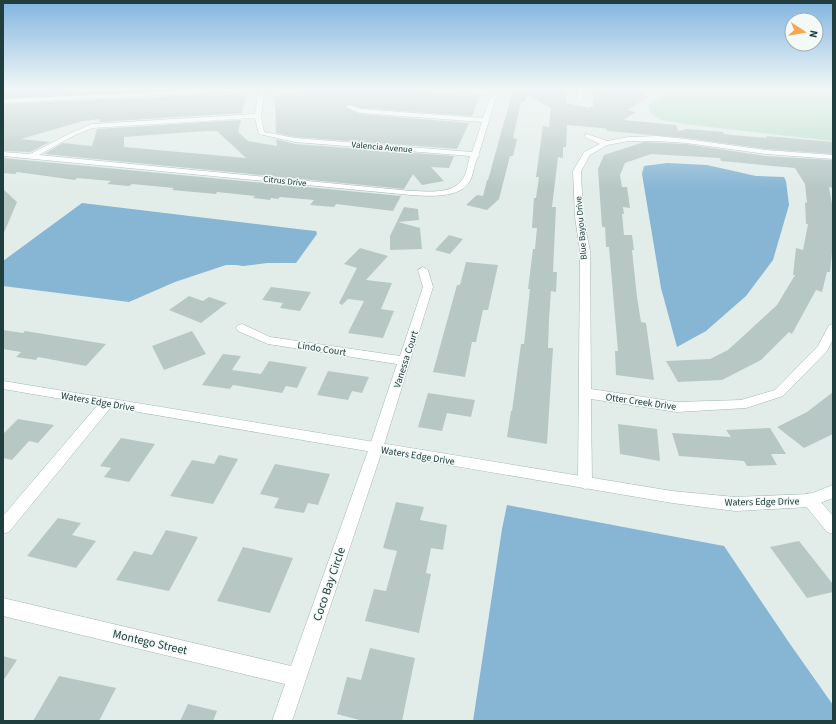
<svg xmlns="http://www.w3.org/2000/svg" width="836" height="724" font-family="'Source Sans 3',sans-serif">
	<rect width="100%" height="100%" fill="#e2edea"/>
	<path fill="#b9dfcd" d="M672 88H833V141L684 124 662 120 651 114 648 106 654 100 665 95Z"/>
	<g fill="#87b5d4">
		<path d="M667 163 707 165 756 176 784 177 786 181 789 205 773 260 746 296 706 331 677 347 661 288 642 174 644 166Z"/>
		<path d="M82 203 306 230 316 231 317 234 296 263H267L243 266 236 265H226L175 282 129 302 3 286V261Z"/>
		<path d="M507 505 724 546 790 644 833 705V721H473L502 529Z"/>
	</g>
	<g fill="#b7c8c4" fill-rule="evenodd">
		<path d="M93 88H207L3 98V91Z"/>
		<path d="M325 88H403L404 91 422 88 431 93 479 97 472 116 361 108 349 104 345 107 360 114 469 123 457 149 295 137 276 133 275 97 286 92 303 96 301 90Z"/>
		<path d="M547 88 567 89 566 103 590 108V106L593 107V88H634L648 97 628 110 636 112 623 120 676 125 678 131 687 129 723 132 724 134 732 135 767 138 766 136 833 142V154L766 149 686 138 607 131V129L602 128 567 125 566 147H563V158L558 157 552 207H556L553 272H557L556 292 551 291 549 320 548 348H553L547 444 507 437 511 411H512L521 344H524L530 289H528L533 249H535L537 228H532L534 198H536L539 177H536L543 126 549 127 551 108 527 95 525 102H521L513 138 517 139 513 156H510L499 199 487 210 466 205 477 195 483 196 487 180H488L513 90 547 92Z"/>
		<path d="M246 94 242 113 99 122 100 119 83 121 21 139 50 142 30 152 3 151V104L207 95V96Z"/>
		<path d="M241 120 238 132 248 141 277 146 276 139 295 144 454 156 449 168 431 167 444 181 422 185 413 174 404 189 44 154 63 143 92 146 97 129ZM205 131H217L246 158 124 147V137Z"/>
		<path d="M644 142 686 144 766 156 833 160V188L829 187 833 210V243L830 272H827L822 292 816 290 792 334 789 332 761 360 722 380 678 382 666 361 710 359 728 350 777 305 795 275H793L796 248 803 250 808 224H806L805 202 807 203 805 184 795 168 721 161 720 158 651 154 625 163 620 175 622 187H627L630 208 623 207 624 214H622L624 235H632L634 250H632L637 297 641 322 646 323 654 380 616 375 615 351H618L609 247H606L605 227H602L598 169 604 155Z"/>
		<path d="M3 158 401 196 393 211 336 204 334 207 310 205 314 200 280 197 278 199 271 198 270 200 253 198 255 196 217 192 216 194 172 190 174 188 132 184 129 186 107 184 111 181 77 178 75 180 17 172 15 174 3 173Z"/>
		<path d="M3 189 17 202 3 235Z"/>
		<path d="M404 207 418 209 419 220 398 222 420 228 422 249 390 250V236Z"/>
		<path d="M449 235 463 239 450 254 435 250Z"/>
		<path d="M360 248 388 256 366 280 392 283 381 309 394 311 383 338 348 333 364 301 348 299 342 305 339 303 357 268 344 264Z"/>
		<path d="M466 262 498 265 488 310H483L476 342H472L465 377 433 372 457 285H460Z"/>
		<path d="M271 287 311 292 300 311 280 308 283 303 262 300Z"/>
		<path d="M189 296 203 301 209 297 227 303 201 323 169 310Z"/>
		<path d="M3 330 23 333 25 331 106 344 86 366 38 357 36 360 16 357 21 352 3 349Z"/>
		<path d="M192 331 206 354 164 370 152 346Z"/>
		<path d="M223 354 241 356 232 370 261 374 269 361 307 367 297 388 286 386 282 393 233 385 230 389 202 385Z"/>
		<path d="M328 371 369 377 362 393 352 391 348 400 317 395Z"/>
		<path d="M833 392V434L804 448 777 427 807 412Z"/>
		<path d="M428 393 475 400 471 417 447 413 442 431 418 427Z"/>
		<path d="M18 419 54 425 38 443 29 441 12 460 3 458V434Z"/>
		<path d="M618 424 657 429 660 461 620 454Z"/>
		<path d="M770 428 786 454H771L777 465 747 466 744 461 679 456 672 433 731 437 726 430Z"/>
		<path d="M121 438 155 444 129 482 104 477 111 468 100 466Z"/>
		<path d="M219 455 238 459 213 504 170 496 192 460 214 464Z"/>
		<path d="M275 464 330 474 318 505 308 503 304 513 274 508 279 498 260 494Z"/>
		<path d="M396 502 424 507 420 520 447 525 443 550 431 548 426 573 431 574 419 633 365 621 374 589 386 591 397 551 383 548Z"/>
		<path d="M58 518 81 523 72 535 96 541 76 568 27 556Z"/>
		<path d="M166 530 198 537 169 591 116 580 134 551 152 555Z"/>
		<path d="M799 541 833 584V592L807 598 770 547Z"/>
		<path d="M243 547 293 558 270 613 217 601Z"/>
		<path d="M370 648 415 658 402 721H363L337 714 347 677 361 680Z"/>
		<path d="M3 656 17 660 3 681Z"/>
		<path d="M59 676 116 688 99 721H33Z"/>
		<path d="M188 704 217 711 213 721H180Z"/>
	</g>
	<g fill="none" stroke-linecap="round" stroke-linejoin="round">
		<defs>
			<g id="street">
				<path d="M259 88H265L261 116 264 132 295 138 472 152 482 122 360 113 346 107 349 105 361 109 483 118 491 95 460 93 442 88 492 91 493 88H499L479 153 480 154C474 161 474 173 470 181 460 199 428 196 411 195L3 156V152L30 154 71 133 92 124 255 114ZM255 118 259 134 295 142 470 156C468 163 467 174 462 180 451 195 427 191 411 191L39 155 75 135 93 128Z"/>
				<path d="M578 88H584L583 100 578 99Z"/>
				<path d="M587 134 607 141 629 137 657 136 686 139 766 150 833 155V159L766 154 686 143 657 141H629L607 145 590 155 581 171 583 217 590 251 591 389 677 402 741 400 775 390 818 346 829 325 833 324V339L827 351 783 396 746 408 677 412 591 399 592 483 590 487 585 489 580 487 578 483 580 251 575 217 573 171 584 152 600 144 585 137V135Z"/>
				<path d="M423 267 428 270 433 287 383 448 292 721H272L285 684 3 616V598L291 666 369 448 397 364 268 344 238 331 236 328 238 325 242 324 270 337 400 356 423 287 418 270Z"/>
				<path d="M107 398 112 400 113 403 112 406 9 532 3 534V516L102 400Z"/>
				<path d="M810 493 815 495 833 516V534L827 532 805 505 802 500 805 495Z"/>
			</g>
			<g id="secondary">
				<path d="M242 88H273L270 90 3 103V99Z"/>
				<path d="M3 381 672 491 735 497 810 494 833 485V498L810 507 735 511 672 503 3 389Z"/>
			</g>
		</defs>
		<use href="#street" stroke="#a4b5b3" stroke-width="1"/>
		<use href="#secondary" stroke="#9fb9b6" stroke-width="1"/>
		<use href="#street" fill="#fff" fill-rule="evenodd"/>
		<use href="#secondary" fill="#fff" fill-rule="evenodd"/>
	</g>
	<linearGradient id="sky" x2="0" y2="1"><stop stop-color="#81b4e0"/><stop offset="0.47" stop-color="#f2f7f6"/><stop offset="1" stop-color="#f2f7f6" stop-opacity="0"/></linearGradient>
	<rect width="836" height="189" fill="url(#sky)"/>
	<g text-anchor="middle" stroke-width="3" stroke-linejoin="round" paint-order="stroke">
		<g font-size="9" fill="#213e3e" stroke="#f2f9f7">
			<text transform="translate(382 147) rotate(5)" y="3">Valencia Avenue</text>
			<text transform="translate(285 181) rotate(6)" y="3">Citrus Drive</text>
			<text transform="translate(581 228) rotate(-95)" y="3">Blue Bayou Drive</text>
		</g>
		<g font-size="10" fill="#213e3e" stroke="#f2f9f7">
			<text transform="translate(322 348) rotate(9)" y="4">Lindo Court</text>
			<text transform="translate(405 359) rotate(-72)" y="4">Vanessa Court</text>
			<text transform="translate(98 401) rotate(10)" y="4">Waters Edge Drive</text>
			<text transform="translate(641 401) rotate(8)" y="4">Otter Creek Drive</text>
			<text transform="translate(418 455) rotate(9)" y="4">Waters Edge Drive</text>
			<text transform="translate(762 501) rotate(-1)" y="4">Waters Edge Drive</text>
		</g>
		<g font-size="12" fill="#213e3e" stroke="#f2f9f7">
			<text transform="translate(329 584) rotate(-71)" y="4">Coco Bay Circle</text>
			<text transform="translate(150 642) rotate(13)" y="4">Montego Street</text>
		</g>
	</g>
	<rect width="836" height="724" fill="none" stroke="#213e3e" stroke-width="8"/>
	<g transform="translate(804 32) rotate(102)"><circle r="19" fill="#f2f9f7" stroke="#9eaead"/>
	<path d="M0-3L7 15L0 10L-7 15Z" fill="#f8a554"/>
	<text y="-6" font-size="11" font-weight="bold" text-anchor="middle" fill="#213e3e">N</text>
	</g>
</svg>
